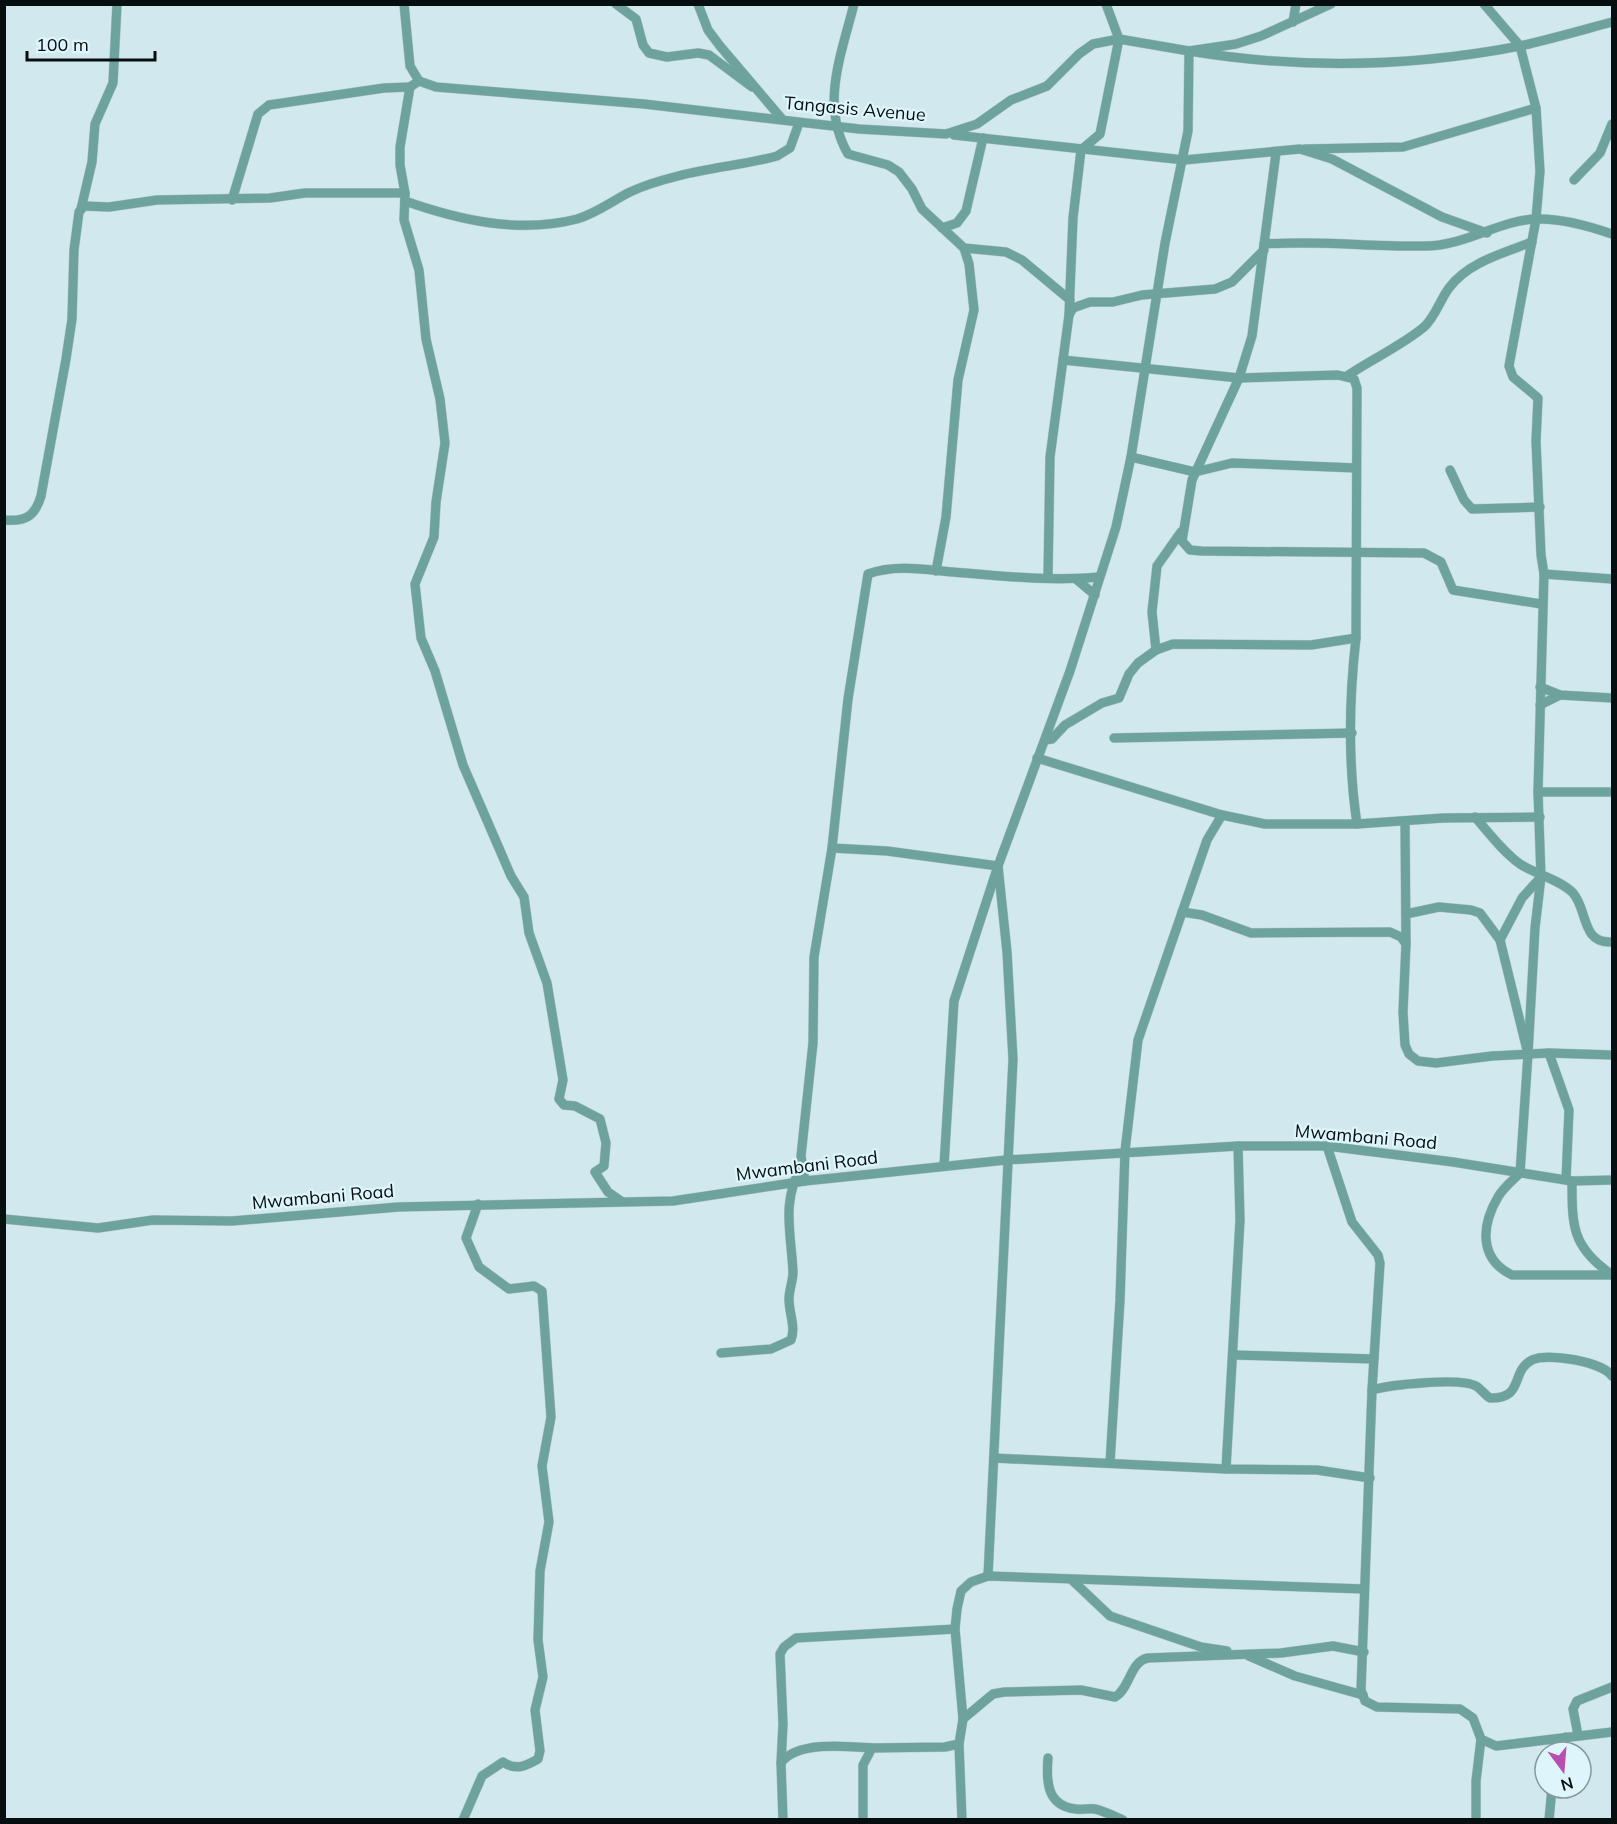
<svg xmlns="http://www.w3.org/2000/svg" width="1617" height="1824" font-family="Mulish,sans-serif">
	<rect width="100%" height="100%" fill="#d1e9ee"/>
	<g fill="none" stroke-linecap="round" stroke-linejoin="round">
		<defs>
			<g id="minor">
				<path d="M404 4 410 66 419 81 436 87 644 104 859 129 946 134 977 124 1011 100 1047 86 1079 54 1093 44 1119 39 1189 51 1236 44 1261 36 1331 4"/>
				<path d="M616 4 636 19 643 45 649 53 667 57 698 53 709 55 752 87"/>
				<path d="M698 4 708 30 720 46 782 119"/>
				<path d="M854 4C841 56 820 105 848 154L888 165 899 172 912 189 922 209 964 248 1006 252 1022 260 1070 300"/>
				<path d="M1484 4 1520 46 1536 108 1540 171 1536 219 1509 366 1513 377 1538 398 1536 441 1541 555 1544 574 1538 792 1541 877 1535 928 1528 1054"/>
				<path d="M1293 22 1296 4"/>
				<path d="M419 81 410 87 400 147V165L405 193 404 220 419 270 426 339 440 399 445 443 436 502 434 537 415 584 421 638 435 671 463 765 511 876 524 897 529 933 547 983 563 1080 559 1099 564 1105 575 1106 600 1119 606 1143 604 1166 595 1172 608 1192 621 1201"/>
				<path d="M954 135 1184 160 1300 149 1332 159 1442 217 1487 233"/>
				<path d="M1305 149 1403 147 1536 108"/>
				<path d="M1276 153 1252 336 1239 378 1192 480 1182 541 1190 550 1201 551 1424 553 1441 562 1453 590 1541 604"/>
				<path d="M1574 180 1600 153 1612 124"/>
				<path d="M232 200 258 114 269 105 384 88 410 87"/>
				<path d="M405 201C459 220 519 234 577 219 597 213 612 201 630 192 645 185 662 180 678 176 711 167 745 165 777 156L790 148 799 123"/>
				<path d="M81 209 92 162 95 124 113 83 117 4"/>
				<path d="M942 228 957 223 966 211 983 138"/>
				<path d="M1264 244C1318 240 1371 247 1425 246 1465 246 1500 220 1536 219 1561 218 1589 226 1612 234"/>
				<path d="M1069 315 1073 308 1090 302H1113L1142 295 1215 289 1232 282 1264 250"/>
				<path d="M1063 360 1239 378 1338 375 1354 379 1357 388 1356 638C1349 699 1348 763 1357 824"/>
				<path d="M1347 376C1372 359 1401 346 1424 327 1435 317 1440 300 1449 288 1468 262 1504 253 1532 242"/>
				<path d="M1131 457 1195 472 1232 463 1356 468"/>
				<path d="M1450 470 1464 500 1472 509 1540 507"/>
				<path d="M4 520C26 522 35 516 41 496L66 359 72 319 74 250 79 212 84 206 109 207 157 200 270 198 305 193H405"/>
				<path d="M936 571 946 517 958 380 974 310 969 264 964 248"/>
				<path d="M1544 574 1612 579"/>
				<path d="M1048 577 1050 457 1069 315 1073 218 1081 150 1100 134 1119 39 1106 4"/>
				<path d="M1076 579 1095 595"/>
				<path d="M1156 650 1152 612 1157 566 1181 532"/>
				<path d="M1540 687 1560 695 1612 698"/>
				<path d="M1540 705 1560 695"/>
				<path d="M1114 738 1352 733"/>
				<path d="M1045 740 1052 739 1065 725 1102 703 1119 698 1129 674 1138 663 1156 650 1173 644 1311 645 1356 638"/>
				<path d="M1037 758 1222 815"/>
				<path d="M1538 792H1612"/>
				<path d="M1475 817C1489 833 1503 852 1520 864 1535 874 1561 880 1573 893 1588 910 1581 944 1612 942"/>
				<path d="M1405 821 1406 944 1403 1012 1405 1045 1409 1054 1418 1061 1436 1063 1492 1056 1549 1053 1612 1055"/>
				<path d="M832 848 887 851 998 866 954 1001 944 1166"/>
				<path d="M1182 912 1202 915 1251 933 1390 932 1401 937 1406 944"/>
				<path d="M1406 914 1439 907 1471 910 1480 913 1500 940 1528 1054 1520 1173C1513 1180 1503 1188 1498 1197 1481 1226 1479 1259 1512 1275H1612"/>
				<path d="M1500 940 1522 898 1541 877"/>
				<path d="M1549 1053 1569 1110 1566 1180"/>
				<path d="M1327 1146 1352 1222 1378 1255 1380 1263 1372 1390 1361 1690 1365 1701 1377 1707 1460 1709 1473 1718 1481 1739 1496 1746 1612 1732"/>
				<path d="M805 1181 801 1156 813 1043 814 957 832 848 848 699 868 574C898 563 933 571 965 573 1009 577 1056 581 1099 577"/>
				<path d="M1572 1181C1572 1226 1572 1247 1611 1274"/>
				<path d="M4 1219 98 1228 153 1220 232 1221 398 1207 673 1201 805 1181 1006 1160 1238 1146H1327L1453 1162 1572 1181 1612 1180"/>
				<path d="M721 1353 771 1349 791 1340C796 1326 789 1314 789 1299 789 1290 793 1281 793 1272 791 1230 781 1204 802 1164"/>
				<path d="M1234 1355 1374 1359"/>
				<path d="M1372 1390C1389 1385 1460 1377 1476 1386 1481 1389 1485 1395 1490 1398 1525 1399 1510 1371 1532 1360 1547 1352 1603 1362 1612 1376"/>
				<path d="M994 1458 1226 1469 1317 1470 1370 1478"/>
				<path d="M1110 1463 1120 1300 1125 1151 1138 1040 1207 840 1222 815 1265 824H1357L1443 818 1540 817"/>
				<path d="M1226 1469 1240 1220 1238 1146"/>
				<path d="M988 1576 1013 1059 1007 952 998 866 1070 671 1116 527 1131 457 1165 243 1188 131 1189 51C1298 69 1411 67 1520 46 1551 39 1582 30 1612 22"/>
				<path d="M1072 1580 1110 1616 1201 1647 1227 1651"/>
				<path d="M1249 1656 1295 1676 1363 1695"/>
				<path d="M963 1719 993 1694 1004 1692 1081 1690 1115 1697C1130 1689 1130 1661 1148 1658L1281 1653 1333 1646 1364 1652"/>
				<path d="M1578 1735 1573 1709 1577 1701 1612 1687"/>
				<path d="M959 1744 962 1820"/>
				<path d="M1559 1752 1566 1737"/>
				<path d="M1048 1758C1046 1782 1047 1806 1076 1809 1082 1810 1089 1808 1095 1809 1104 1811 1114 1816 1123 1820"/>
				<path d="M781 1763 783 1724 780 1654 784 1647 796 1638 955 1629"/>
				<path d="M463 1820 482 1776 503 1762C516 1771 526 1766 538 1759L540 1751 535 1710 543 1677 538 1640 540 1571 549 1522 542 1466 551 1417 542 1291 534 1286 509 1289 479 1267 466 1238 478 1204"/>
				<path d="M783 1820 781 1763C796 1741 848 1746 872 1748"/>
				<path d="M863 1820V1765L872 1748 945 1747 959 1744 963 1719 955 1629 957 1609 961 1591 971 1582 988 1576 1364 1589"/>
				<path d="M1476 1820V1781L1481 1739"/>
				<path d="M1549 1820 1552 1788"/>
			</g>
		</defs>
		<use href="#minor" stroke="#b1c6ca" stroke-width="10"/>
		<use href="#minor" stroke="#6ea39d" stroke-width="9"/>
	</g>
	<g text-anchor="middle" stroke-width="4.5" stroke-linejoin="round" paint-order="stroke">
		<g font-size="18" fill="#060e10" stroke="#def6fb">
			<text transform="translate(855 109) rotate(5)" y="6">Tangasis Avenue</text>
			<text transform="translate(1366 1137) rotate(5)" y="6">Mwambani Road</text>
			<text transform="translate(807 1166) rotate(-7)" y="6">Mwambani Road</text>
			<text transform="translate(323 1197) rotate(-5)" y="6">Mwambani Road</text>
		</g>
	</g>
	<rect width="1617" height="1824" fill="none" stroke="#060e10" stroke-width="12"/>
	<g transform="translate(1563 1770) rotate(164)"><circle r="28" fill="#def6fb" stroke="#88999d" stroke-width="1.5"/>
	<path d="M0-4.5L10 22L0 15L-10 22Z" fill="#b84eaf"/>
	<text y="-9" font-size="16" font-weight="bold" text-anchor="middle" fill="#060e10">N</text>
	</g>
	<path d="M27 51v9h128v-9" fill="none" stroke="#060e10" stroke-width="3"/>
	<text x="36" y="51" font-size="18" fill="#060e10" stroke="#def6fb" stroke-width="4.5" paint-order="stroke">100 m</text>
</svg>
